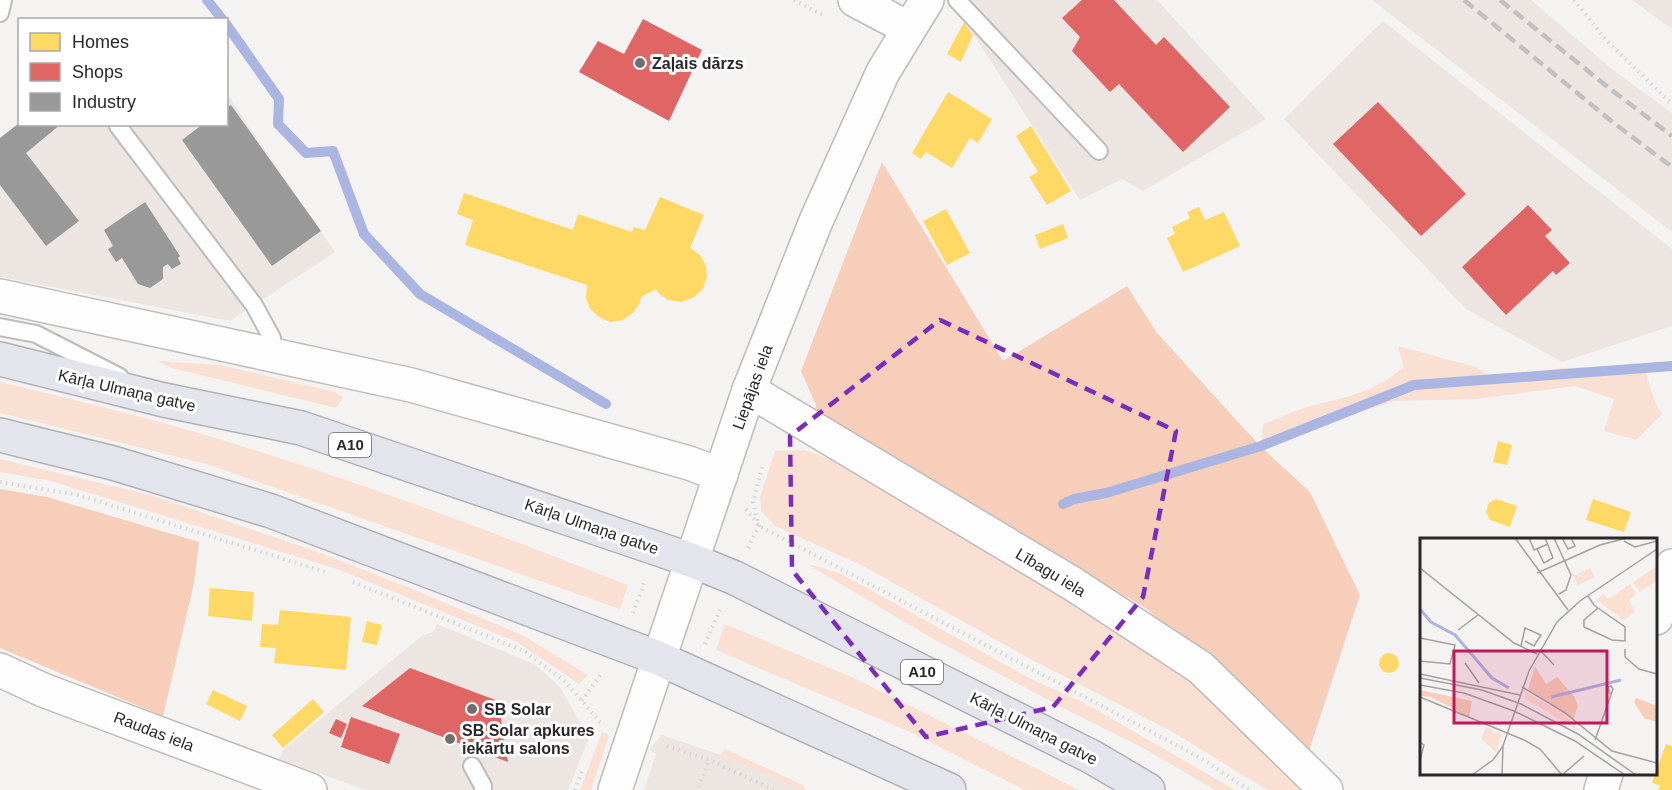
<svg xmlns="http://www.w3.org/2000/svg" width="1672" height="790" font-family="Helvetica,sans-serif">
	<rect width="100%" height="100%" fill="#f5f3f2"/>
	<g fill="#ece5e2">
		<path d="M964 0H1157L1266 119 1143 191 1122 179 1080 200 958 10Z"/>
		<path d="M1372 0H1531L1612 69 1672 113V232Z"/>
		<path d="M1632 0H1672V29Z"/>
		<path d="M1383 21 1672 249V326L1562 362 1466 309 1284 119Z"/>
		<path d="M227 94 335 252 230 321 0 277V138L19 123 20 124H226Z"/>
		<path d="M437 624 534 664 560 687 589 738 568 790H365L279 759 284 749 423 635 433 632Z"/>
		<path d="M662 735 721 755 801 790H644L656 754 649 750Z"/>
	</g>
	<g fill="#f9e0d3">
		<path d="M1398 346 1476 367 1488 375 1523 374 1561 368 1644 367 1655 402 1662 414 1636 440 1604 431 1614 399 1575 386 1477 399 1394 401 1261 446 1263 424C1280 418 1297 409 1315 405 1353 395 1372 393 1404 367Z"/>
		<path d="M158 361 221 365 335 392 343 397 336 408 168 367Z"/>
		<path d="M0 382C89 403 177 425 264 453 387 492 508 538 628 585L620 609 210 465 0 413Z"/>
		<path d="M805 450 854 468 940 524 1019 566 1167 661 1227 714 1303 790H1267L1171 731 1034 661 863 566 775 526 761 511 760 497 775 451Z"/>
		<path d="M0 459 154 496 318 552 415 590 524 636 588 675 579 684 517 642 337 569 51 481 0 472Z"/>
		<path d="M807 564 840 573 1031 679 1083 702 1235 790H1215L1143 748 1067 710 930 637Z"/>
		<path d="M725 624 854 678 1079 790H1025L910 732 716 650Z"/>
		<path d="M602 732 609 735 591 790H580Z"/>
		<path d="M725 749 803 785 806 790H801L721 755Z"/>
	</g>
	<g fill="#f6ceb9">
		<path d="M882 162 1003 361 1127 286 1157 333 1260 446 1310 492 1360 595 1308 754 1147 609 814 414 816 405 801 371Z"/>
		<path d="M0 489 47 497 199 542 194 583 163 716 0 648Z"/>
	</g>
	<g fill="#ffd966">
		<path d="M964 22 973 35 961 62 947 54Z"/>
		<path d="M948 92 992 119 978 143 970 138 952 168 926 152 921 159 912 153Z"/>
		<path d="M1031 126 1071 191 1047 205 1029 177 1038 172 1016 136Z"/>
		<path d="M464 193 573 230 578 214 632 232 634 227 645 230 660 197 704 215 690 248 700 255 706 266 707 278 702 290 693 298 681 302 668 300 658 293 656 289 641 297 640 303 633 313 623 320 610 322 599 317 590 309 586 298 587 285 465 245 473 220 457 214Z"/>
		<path d="M1199 207 1205 220 1224 212 1240 246 1183 272 1167 238 1175 234 1172 227 1190 218 1187 212Z"/>
		<path d="M946 209 970 253 947 265 923 221Z"/>
		<path d="M1063 224 1068 238 1040 249 1035 235Z"/>
		<path d="M1498 441 1512 445 1507 465 1493 462Z"/>
		<path d="M1496 499 1517 506 1510 527 1490 520 1486 512 1489 503Z"/>
		<path d="M1593 499 1631 512 1624 532 1586 520Z"/>
		<path d="M210 588 254 592 252 621 208 616Z"/>
		<path d="M280 610 351 617 346 670 274 663 276 648 260 647 262 624 278 625Z"/>
		<path d="M367 621 382 625 377 645 362 642Z"/>
		<circle cx="1389" cy="663" r="10"/>
		<path d="M213 690 247 706 240 721 206 704Z"/>
		<path d="M313 699 324 712 283 748 272 735Z"/>
		<path d="M1666 744 1672 746V790H1658L1660 786 1652 783Z"/>
	</g>
	<g fill="#e06666">
		<path d="M1082 0H1114L1156 45 1164 37 1230 107 1183 152 1119 84 1110 92 1072 51 1080 37 1062 18Z"/>
		<path d="M643 19 702 50 669 121 579 72 598 41 624 54Z"/>
		<path d="M1378 102 1466 194 1421 236 1333 144Z"/>
		<path d="M1528 205 1552 230 1545 236 1570 263 1556 275 1553 271 1506 315 1462 267Z"/>
		<path d="M410 668 498 701 508 762 362 706Z"/>
		<path d="M351 717 400 734 389 764 341 747Z"/>
		<path d="M336 719 347 724 341 738 329 733Z"/>
	</g>
	<g fill="#999">
		<path d="M231 105 321 231 272 266 182 140 203 124H226V108Z"/>
		<path d="M18 124H61L26 153 79 221 46 246 0 185V138Z"/>
		<path d="M145 202 180 256 178 258 181 264 172 269 168 264 163 267V279L150 288 138 284 122 258 116 262 108 249 113 246 104 230Z"/>
	</g>
	<g fill="none" stroke-linecap="round" stroke-linejoin="round">
		<g stroke="#abb5e1" stroke-width="10">
			<path d="M207 0 223 20"/>
			<path d="M226 24 279 99 278 124 306 153 333 151 364 234 420 294 606 404"/>
			<path d="M1063 504 1074 499 1106 493 1261 446 1414 385 1672 366"/>
		</g>
		<defs>
			<g id="service">
				<path d="M957 0 1099 151"/>
				<path d="M0 13 3 0"/>
				<path d="M118 126 254 305 272 338 268 353"/>
				<path d="M0 327 36 334 120 377"/>
				<path d="M472 766 483 786V790"/>
			</g>
			<g id="minor">
				<path d="M0 296 411 385 689 463 721 475"/>
				<path d="M749 390 1073 584 1201 668 1326 790"/>
				<path d="M1656 618 1672 566"/>
				<path d="M0 670 43 690 310 790"/>
				<path d="M1601 790 1606 774"/>
			</g>
			<g id="tertiary">
				<path d="M855 0 908 28"/>
				<path d="M615 790 749 390 816 221 883 72 927 0"/>
			</g>
			<g id="trunk">
				<path d="M0 359 164 400 301 428 691 560 735 578 1092 757 1148 790"/>
				<path d="M0 435 113 463 271 511 658 658 949 790"/>
			</g>
		</defs>
		<use href="#service" stroke="#bdbcbb" stroke-width="20"/>
		<use href="#minor" stroke="#bdbcbb" stroke-width="36"/>
		<use href="#tertiary" stroke="#bdbcbb" stroke-width="36"/>
		<use href="#trunk" stroke="#b0b0b9" stroke-width="36"/>
		<g stroke="#d7d6d6" stroke-width="4" stroke-dasharray="1.5 4.5" stroke-linecap="butt">
			<path d="M794 0 825 16"/>
			<path d="M1574 0 1606 40 1672 104"/>
			<path d="M0 482 78 495 329 573"/>
			<path d="M746 509 759 526 1199 757 1249 790"/>
			<path d="M748 548 759 526 753 502 763 464"/>
			<path d="M353 582 524 651 566 682 600 722 603 723"/>
			<path d="M633 613 645 581"/>
			<path d="M705 644 720 610"/>
			<path d="M582 701 602 672"/>
			<path d="M667 746 709 760 774 790"/>
			<path d="M699 787 709 760"/>
			<path d="M575 790 582 771"/>
		</g>
		<use href="#service" stroke="#fefdfd" stroke-width="16"/>
		<use href="#minor" stroke="#fefdfd" stroke-width="33"/>
		<use href="#tertiary" stroke="#fefdfd" stroke-width="33"/>
		<use href="#trunk" stroke="#e4e5ec" stroke-width="33"/>
		<g stroke="#c1c0c0" stroke-width="4.5" stroke-dasharray="12 6" stroke-linecap="butt">
			<path d="M1464 0 1615 124 1672 167"/>
			<path d="M1500 0 1609 88 1672 136"/>
		</g>
	</g>
	<path fill="none" stroke="#7b2cbf" stroke-width="4.5" stroke-dasharray="12 8" stroke-linejoin="round" d="M940 320 1176 431 1143 597 1053 707 926 737 792 570 790 436Z"/>
	<g fill="#706e6e" stroke="#fff" stroke-width="2">
		<circle cx="640" cy="63" r="6"/>
		<circle cx="472" cy="709" r="6"/>
		<circle cx="450" cy="739" r="6"/>
	</g>
	<g text-anchor="middle" stroke-width="6" stroke-linejoin="round" paint-order="stroke">
		<g fill="#fff" stroke="#696868" stroke-width="1.5">
			<rect x="329" y="433" width="42" height="24" rx="4.5"/>
			<rect x="901" y="660" width="42" height="24" rx="4.5"/>
		</g>
		<g font-size="15" font-weight="bold" fill="#292727">
			<text x="350" y="450">A10</text>
			<text x="922" y="677">A10</text>
		</g>
		<g font-size="16" font-weight="bold" fill="#292727" stroke="#fff" text-anchor="start">
			<text x="652" y="69">Zaļais dārzs</text>
			<text x="484" y="715">SB Solar</text>
			<text x="462" y="736">SB Solar apkures<tspan x="462" dy="18">iekārtu salons</tspan></text>
		</g>
		<g font-size="16" fill="#292727" stroke="#fff">
			<text transform="translate(752 387) rotate(-70)" y="6">Liepājas iela</text>
			<text transform="translate(127 390) rotate(13)" y="6">Kārļa Ulmaņa gatve</text>
			<text transform="translate(592 526) rotate(19)" y="6">Kārļa Ulmaņa gatve</text>
			<text transform="translate(1051 572) rotate(31)" y="6">Lībagu iela</text>
			<text transform="translate(1034 728) rotate(27)" y="6">Kārļa Ulmaņa gatve</text>
			<text transform="translate(154 731) rotate(21)" y="6">Raudas iela</text>
		</g>
	</g>
	<g transform="translate(1420 538)">
		<rect width="237" height="237" fill="#f5f3f2"/>
		<path d="M237 28V43L220 54 213 44ZM170 30 175 39 158 47 152 36 168 40 157 36ZM210 46 216 56 209 62 215 74 204 82 176 62 184 56 188 61ZM105 154 141 174 163 195 105 161ZM66 189 73 192 72 198 77 193 82 196 76 214 61 201Z" fill="#f9e0d3"/>
		<path d="M115 128 126 146 137 139 154 158 158 168 153 182 108 151ZM0 152 52 163 49 179 11 159 0 158ZM216 160 237 168V184L224 180 214 164Z" fill="#f6ceb9"/>
		<path fill="none" stroke="#abb5e1" stroke-width="3" d="M0 71 11 84 35 97 72 140 89 150M131 159 201 142"/>
		<path fill="none" stroke="#a3a1a1" stroke-width="1.5" d="M95 0 148 72M109 0 114 12 128 6M134 0 151 37 146 52 139 56M142 0 148 11 155 8 151 0M204 3 215 9 237 3M117 11 124 25 133 20 125 0M0 30 94 105 117 116M117 35 180 7 207 0M168 58 174 67 178 70 205 89V103L192 102 164 89V82L178 70M38 92 58 77M0 100 35 107 30 126 0 123M101 108 105 90 121 97 114 108 105 103M205 111V119L219 131 237 136M120 112 134 127M45 125 59 145M0 136 100 157M0 140 62 152 101 166 158 196 216 237M0 147 44 155 94 173 155 203 205 237M102 149 144 174 192 213 237 225M0 159 104 202 120 211 142 237M175 202 193 151 191 148 188 149 190 156M0 204 4 207 0 222M52 237 73 222 83 208 109 133 137 84 160 63 237 11M82 237 83 208M142 237 164 218"/>
		<path fill="#c2185b" fill-opacity="0.15" stroke="#c2185b" stroke-width="3" d="M34 113H187V185H34Z"/>
		<rect width="237" height="237" fill="none" stroke="#292727" stroke-width="3"/>
	</g>
	<rect x="18" y="18" width="210" height="108" fill="#ffffff" stroke="#a9a9a9" stroke-width="1.5"/>
	<rect x="30" y="33" width="30" height="18" fill="#ffd966" stroke="#a9a9a9" stroke-width="1.5"/>
	<text x="72" y="48" font-size="18" fill="#292727">Homes</text>
	<rect x="30" y="63" width="30" height="18" fill="#e06666" stroke="#a9a9a9" stroke-width="1.5"/>
	<text x="72" y="78" font-size="18" fill="#292727">Shops</text>
	<rect x="30" y="93" width="30" height="18" fill="#999999" stroke="#a9a9a9" stroke-width="1.5"/>
	<text x="72" y="108" font-size="18" fill="#292727">Industry</text>
</svg>
